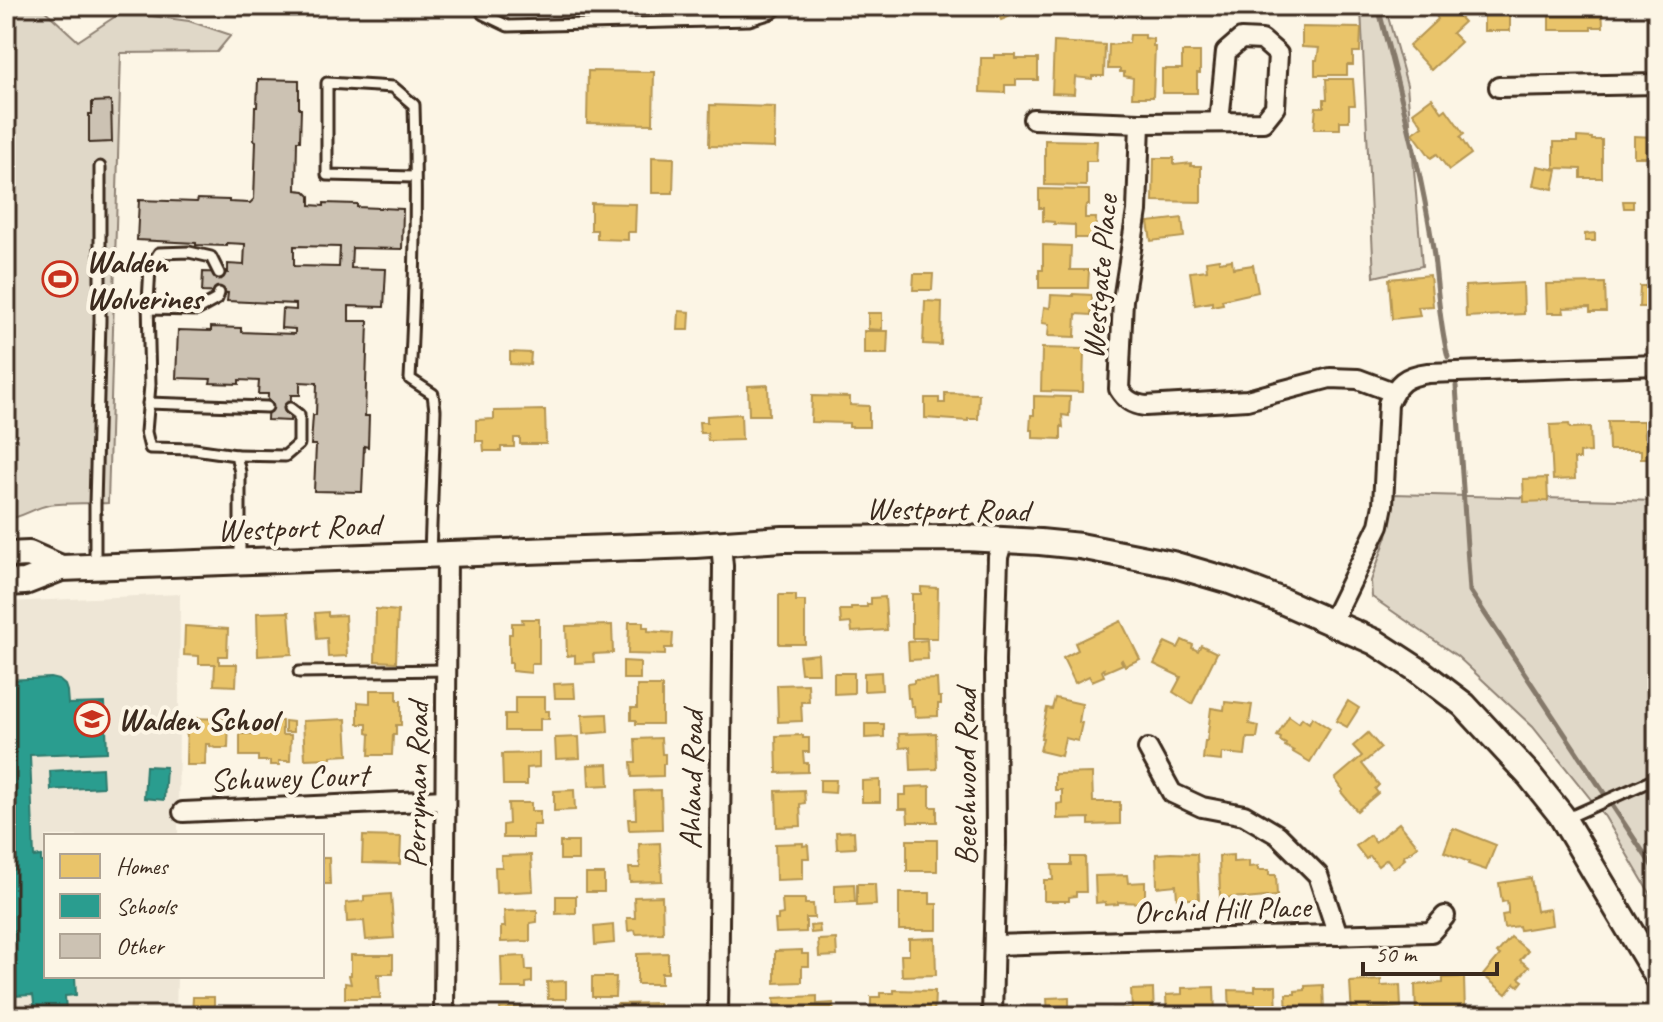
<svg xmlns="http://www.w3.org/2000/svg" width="1663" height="1022" font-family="Caveat,sans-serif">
	<rect width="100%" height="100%" fill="#fcf5e5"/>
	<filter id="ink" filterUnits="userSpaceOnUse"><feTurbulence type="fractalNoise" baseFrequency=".0125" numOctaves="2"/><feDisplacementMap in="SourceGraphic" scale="16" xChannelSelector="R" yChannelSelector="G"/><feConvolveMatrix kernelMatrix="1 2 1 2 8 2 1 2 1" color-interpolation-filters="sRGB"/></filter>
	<g filter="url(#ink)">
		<path fill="#eee6d6" d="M180 594 178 836H46V976H177L176 1016H6V602Z"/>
		<g fill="#e0d8c8" stroke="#8e8173" stroke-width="2">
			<path d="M6 6H40L78 41 122 12 189 21 231 35 217 52 121 53 108 503C89 504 68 502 49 505 33 508 22 518 6 519Z"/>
			<path d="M1274 6H1385L1407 85 1422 266 1374 277 1361 9 1272 12Z"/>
			<path d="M1393 494 1657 501V905L1605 817 1533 727 1457 656 1372 597 1371 581 1387 536Z"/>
		</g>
		<g fill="#e9c46a" stroke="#b59653" stroke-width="2">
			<path d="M995 6H1019L1021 12 1001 20Z"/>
			<path d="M1444 6H1449L1464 22 1452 33 1461 42 1431 70 1409 46 1438 19 1435 14Z"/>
			<path d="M1484 6H1531V11H1510V31H1484Z"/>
			<path d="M1549 6H1602L1603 27H1591V30H1549Z"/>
			<path d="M1302 27 1361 28 1360 52H1353V65H1347V75H1315V60H1317L1319 48 1302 47Z"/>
			<path d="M1130 35H1145V38L1153 39V46H1155L1153 97H1132L1133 78 1124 76V72H1120V69H1108L1109 45 1129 43Z"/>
			<path d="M1054 42 1105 45 1104 76H1092V79L1075 77 1074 94 1052 93Z"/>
			<path d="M1182 52H1200V73H1197V93H1162V69H1182Z"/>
			<path d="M994 55H1016V59H1038V80H1016V85H1005V93L980 92 981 58H994Z"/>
			<path d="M588 71 654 72 653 124 587 123Z"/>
			<path d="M1326 79H1353L1355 105H1349V121H1340V129H1314L1316 107H1324V99H1327Z"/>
			<path d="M1432 98 1442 112 1446 109 1464 134 1460 137 1471 154 1449 170 1437 154 1431 158 1413 133 1423 126 1413 112Z"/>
			<path d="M710 105 775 107 774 148 709 146Z"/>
			<path d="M1634 136 1654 137V139L1657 140V153H1655V157H1634Z"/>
			<path d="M1577 137 1592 138V140H1602V178H1581V169L1554 168V142H1577Z"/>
			<path d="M1045 140 1097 141 1096 161H1086V186L1045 185Z"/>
			<path d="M652 157 674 158 673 193H652Z"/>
			<path d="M1154 158H1174V165L1191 163V166H1201V202L1153 201Z"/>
			<path d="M1537 166 1557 170 1553 189 1533 185Z"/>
			<path d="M1039 189 1089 190V205H1086L1085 209V218H1096L1095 238H1075V225L1054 224V222L1043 221V208H1039Z"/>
			<path d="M1623 201H1633V208H1624Z"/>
			<path d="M591 203 636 204 635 232H628V240L597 239V230H591Z"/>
			<path d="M1182 218 1184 237 1151 241 1148 222Z"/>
			<path d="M1595 233V241H1585V234Z"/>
			<path d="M1043 245 1071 246 1070 270H1089L1088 288H1039V270H1043Z"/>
			<path d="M1219 259V262L1232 260 1233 268 1253 265 1258 292 1222 300 1223 304 1212 306V302L1195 305 1190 272 1207 270 1206 261Z"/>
			<path d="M914 274H933L932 290H913Z"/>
			<path d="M1430 275 1433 306 1418 307 1420 316 1392 319 1389 279Z"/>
			<path d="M1523 283 1524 314 1466 317 1465 286Z"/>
			<path d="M1605 283 1606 312H1590V307L1563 308 1564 313H1547L1546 284Z"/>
			<path d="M1640 286H1657V307H1639Z"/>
			<path d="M1073 294 1092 295 1091 315 1076 314 1075 337 1048 336 1049 324 1042 323 1044 307 1050 308 1051 295 1073 296Z"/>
			<path d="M925 301 942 302 941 345 923 344Z"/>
			<path d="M679 311 690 312 689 330H678Z"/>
			<path d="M868 313H882V330L868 329Z"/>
			<path d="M864 331H888L887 354H864Z"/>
			<path d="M1042 348 1084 349 1083 392 1041 391Z"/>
			<path d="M510 352 531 353 530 365 510 364Z"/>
			<path d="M768 385 769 415H749L748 386Z"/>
			<path d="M945 393 979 394 978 419H968V421L925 418V398H939V403H945Z"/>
			<path d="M812 396 850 397V405L869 406V427H849V423L811 422Z"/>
			<path d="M1034 396 1070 397 1069 416 1062 415 1063 427 1061 426V439L1033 438V430H1030L1031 415H1034Z"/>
			<path d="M545 410 546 444H520V438H514V447H501V451H484L483 441H476V420L494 419V411Z"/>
			<path d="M741 414 742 440 708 441 707 433H700L699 422H707V416Z"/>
			<path d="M1608 421H1644L1645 437H1655V458H1641V450H1609Z"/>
			<path d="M1569 424 1570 428 1590 427 1591 452 1580 453V459H1574L1575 479 1553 480 1550 425Z"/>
			<path d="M1547 478 1548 501 1524 502 1523 479Z"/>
			<path d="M921 587 938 588 937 638H912V594H921Z"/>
			<path d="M779 595H796V601H805V644H779Z"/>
			<path d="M885 597 887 630 852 632 851 623 841 624 840 610H851V607H867V604H871V598Z"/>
			<path d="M376 609 398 611 396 662 375 661Z"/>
			<path d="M289 612 292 654 258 656 257 613Z"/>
			<path d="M328 612V616L345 615 347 656 328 657 327 638 317 639 315 613Z"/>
			<path d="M522 619H539V664H531V673L512 671V663H509V634H512V623H523Z"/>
			<path d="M1121 621 1140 659 1125 666 1122 660 1121 661 1123 664 1105 672 1104 669 1102 671 1104 676 1092 681 1089 676 1075 683 1063 658 1078 650 1075 643Z"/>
			<path d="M629 622H643V627H648V631L673 633 672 648H665V655L628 654Z"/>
			<path d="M612 625 613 653 593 654 594 662 575 663V655L567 656 566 626Z"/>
			<path d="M185 626 228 629 227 656H219V664H237L236 686 214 685 215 664H199V656L184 655Z"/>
			<path d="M927 640 928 659 909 660 908 642Z"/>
			<path d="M1182 640 1193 645 1192 648 1198 651 1201 645 1217 653 1192 704 1173 692 1181 677 1154 664 1165 642 1178 648Z"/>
			<path d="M818 654 819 673H801L799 656Z"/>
			<path d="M623 661 640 662V679H623Z"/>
			<path d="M881 672 882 690 864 691V673Z"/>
			<path d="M834 673H854V693L834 694Z"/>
			<path d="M937 679 938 697H941V704H938V716L915 717 914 706H911L910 698H908L907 684 914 683V680Z"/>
			<path d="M574 683 575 698H555L554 684Z"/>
			<path d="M808 684 809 702H801L802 721 778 722 777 685Z"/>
			<path d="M637 686H662V724H636V720H631V708H637Z"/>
			<path d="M370 690H397V701H401V725H396V735H393L392 755H369L370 734 367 733V724H358V702L370 703Z"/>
			<path d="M515 697H545V711H549V719H540V731H505V714H515Z"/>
			<path d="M1055 698 1082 704 1079 722 1082 723 1078 741 1065 738 1061 756 1040 751 1043 738H1041L1047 708 1052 709Z"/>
			<path d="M1348 701 1359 708 1347 727 1336 721Z"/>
			<path d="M1225 702 1252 705 1249 724 1259 726 1257 738H1247L1245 755 1222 753 1221 761 1203 759 1205 741H1207L1211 708 1224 710Z"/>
			<path d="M607 714 608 732 583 734 582 715Z"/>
			<path d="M1289 716 1299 723 1302 718 1309 723 1312 717 1330 729 1310 762 1293 752 1294 751 1285 746 1286 744 1280 741 1281 738 1277 736Z"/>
			<path d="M187 718 229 719 228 748H215L210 746V744H206L205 765H186Z"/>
			<path d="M346 719 348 755 331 756V758L305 759 303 721Z"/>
			<path d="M259 721H282V735H291L290 761H279V765H270V761H258V756H240V734H259Z"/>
			<path d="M285 721 293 722V732H285Z"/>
			<path d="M865 724H884V737L865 738Z"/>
			<path d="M936 733 937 769 911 770 910 747 900 748 899 734Z"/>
			<path d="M1368 733 1381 748 1362 764 1379 785 1375 789 1378 793 1357 811 1341 792 1343 790 1335 779 1362 756 1353 746Z"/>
			<path d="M803 735V738H809V752H803L804 763H808V772L777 773 776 736Z"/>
			<path d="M579 737 580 758 556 759 555 738Z"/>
			<path d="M661 738 662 754H665V764H663V776L632 777 631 762H636L635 739Z"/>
			<path d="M539 753V767L527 768V785H503L502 754Z"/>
			<path d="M608 764 609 785 589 786 588 765Z"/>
			<path d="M1092 773 1093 802H1120V824L1089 825V818L1057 819V804L1062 803V790H1055V774Z"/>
			<path d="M820 780H836L835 793 820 792Z"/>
			<path d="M880 780V802H862V781Z"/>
			<path d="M930 786V807H937V822H908L907 809H899V795H906V787Z"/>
			<path d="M574 790 575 810 554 811V791Z"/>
			<path d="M661 790 662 829 629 830 628 819H636L635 791Z"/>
			<path d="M804 790 805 803 800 804 801 826 777 827 776 791Z"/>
			<path d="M508 803H531V811H540V825H533V838H503V825L509 824Z"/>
			<path d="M1399 823 1418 846 1403 857 1405 859 1394 868 1387 859 1378 866 1370 856 1366 859 1356 846 1370 835 1375 842Z"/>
			<path d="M1453 828 1496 845 1486 870 1468 864 1469 862 1444 852Z"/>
			<path d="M854 831 855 848 837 849 836 832Z"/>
			<path d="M363 836 401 837 400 864 362 863Z"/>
			<rect x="907" y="840" width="30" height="31"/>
			<rect x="560" y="842" width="18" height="18"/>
			<path d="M660 843 662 881 630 882 629 868H640L639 844Z"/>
			<path d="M803 843V846L808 845 809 858H803V879L776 880 775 844Z"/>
			<path d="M1171 853 1197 854 1199 899H1177L1176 885 1157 887 1156 854Z"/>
			<path d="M531 855 533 891 496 893 495 867H502L501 856Z"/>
			<path d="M1233 855V862L1249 861V867L1258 866V870H1269V875H1276L1277 896 1245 899V897L1220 898 1219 856Z"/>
			<path d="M1071 857H1085L1086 892H1076V896L1069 897V901H1044V880H1053L1052 865H1071Z"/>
			<path d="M322 858H329L330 884H322Z"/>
			<rect x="586" y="874" width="18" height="18"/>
			<path d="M1127 875 1128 883 1145 882V903L1118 902V904L1105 905V902L1096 903 1095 876Z"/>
			<path d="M1531 878 1536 911 1550 909 1552 925 1520 930 1519 926 1504 928 1502 915 1508 914V908L1507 901 1502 902 1499 883Z"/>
			<path d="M854 884 855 902 835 903V885Z"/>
			<path d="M857 884H875L876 905 857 906Z"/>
			<path d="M899 893H930V904H937V930H899Z"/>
			<path d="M391 894 394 938 366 940 364 921 347 922 346 903 364 901V896Z"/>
			<path d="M556 896H576V913L556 914Z"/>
			<path d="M662 896 663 933 636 934 635 930 628 931 627 918H635L634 897Z"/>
			<path d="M782 899H805V904H813L814 918H806V932L776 933 775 920H778V915L783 914Z"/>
			<path d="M537 910V922L530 923V941L501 942V927H505L504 911Z"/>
			<path d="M613 925 614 943 595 945 594 927Z"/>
			<path d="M819 925 820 932 811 933 810 926Z"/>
			<path d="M1511 937 1528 951 1520 960 1529 967 1519 978 1523 981 1519 986 1515 983 1506 994 1483 975 1500 955 1497 953Z"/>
			<path d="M935 938 936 975 902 976 901 955H909V939Z"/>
			<path d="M836 939 837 956 819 957 818 940Z"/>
			<path d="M802 950V954H809V966H802V982L775 983V951Z"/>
			<path d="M668 953V973H661V984H637V954Z"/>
			<path d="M351 955H393V974H377V977H379L380 998H345V983L351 984 349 975H351Z"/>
			<path d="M525 956 526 970H532V982L526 983V988H502L501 957Z"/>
			<path d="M592 977H616L615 997H592Z"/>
			<path d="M1464 977 1465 1013 1448 1014V1016H1416L1415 985 1443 983V978Z"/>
			<path d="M1381 980V986L1400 985 1401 1007 1369 1009 1370 1016H1352L1350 982Z"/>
			<path d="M566 981V999H548L547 982Z"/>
			<path d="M1323 985 1324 1011 1331 1010V1016H1287L1286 994H1295V991L1305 990V986Z"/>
			<path d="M1255 986H1276L1277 1016H1230L1229 990 1255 991Z"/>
			<path d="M1214 987 1215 1014 1167 1016 1166 995 1182 994V988Z"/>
			<path d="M1153 989 1154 1016H1113V1009H1132L1131 990Z"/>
			<path d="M894 990 935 991 934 1016H871V997H880V993H894Z"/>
			<path d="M817 996V1004L833 1003 834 1016H775L774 998Z"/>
			<path d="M193 997H214V1016H192Z"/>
			<path d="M1069 997V1011L1089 1009V1016H1048L1047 998Z"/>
			<path d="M659 1003 660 1016H618L617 1004Z"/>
			<path d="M541 1006V1009H550L551 1014H553V1016H501L500 1008Z"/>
			<path d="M560 1007H578V1016H561Z"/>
			<path d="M373 1010 374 1016H356V1011Z"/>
		</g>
		<g fill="#2a9d8f" stroke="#2f7a6d" stroke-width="2">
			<path d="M51 678 59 680 65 685 67 691 68 704 105 703 107 752 30 755 34 857 41 856V862H46V976H75L76 995 65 996 66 1010 35 1011 33 995 12 996 15 1012H6V680Z"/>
			<path d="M146 766 166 767 164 800 144 798Z"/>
			<path d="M102 768 103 787 51 790 50 771Z"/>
		</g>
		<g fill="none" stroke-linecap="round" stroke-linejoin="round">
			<g stroke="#85796b" stroke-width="5">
				<path d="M1372 6 1379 10C1398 87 1420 164 1432 242 1438 280 1438 319 1448 357"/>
				<path d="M1456 386 1470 591 1657 873"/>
			</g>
		</g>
		<g fill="#ccc2b3" stroke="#3b2a1e" stroke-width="2" fill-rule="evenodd">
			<path d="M258 79 299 80V109H301L300 141H297L296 190 305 191 310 196V205L324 206V203L357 204V207L403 209 402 249 352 248 351 268 386 269 384 307 349 306V321H368L365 416H369L368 447 364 446 362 492 314 491 316 445H311L313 415H316L317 383 300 382V395H291L290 421 267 420 268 394H258L259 381 239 380V384L210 383 211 379 176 378 178 330 211 331V327L241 328V332L295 334V329L281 328 282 309 296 310V304L227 301 228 293 202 292 203 272 228 273V264L244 265 245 244 227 243V246L196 245V243L137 240 139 200 197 202 198 199 229 200V202L250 203 254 199 256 141 254 140 255 107H257ZM294 246 340 247 339 267 294 266Z"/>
			<path d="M111 101 112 142 89 143V114H92V102Z"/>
		</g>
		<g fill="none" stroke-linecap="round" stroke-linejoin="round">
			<defs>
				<g id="service">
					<path d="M480 6 483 14 508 26 749 20 772 13 780 6"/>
					<path d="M414 177 327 175V83L393 87 414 105C417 196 415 288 410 379L433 394 435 410 430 555"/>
					<path d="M219 273 211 257 189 252 159 253 150 267 148 302 150 385 146 432 150 448 194 449 236 455 240 472V561"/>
					<path d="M148 309 197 310 217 299 219 293"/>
					<path d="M148 403 267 407"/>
					<path d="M236 455 285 456 299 444V415L290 408"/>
					<path d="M95 563V504L100 321V167"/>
					<path d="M299 672 447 670"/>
					<path d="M1565 819 1657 778"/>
				</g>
				<g id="minor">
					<path d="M1499 87 1657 84"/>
					<path d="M1033 119 1140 123 1263 122 1275 107 1278 54 1262 40 1241 39 1226 52 1219 122"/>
					<path d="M1140 123 1137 211 1123 300 1119 389C1126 400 1132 404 1145 406L1247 400 1330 378 1358 379 1393 392"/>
					<path d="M1331 623 1379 525 1383 505 1388 404C1397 383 1405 376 1428 373L1657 365"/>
					<path d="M1148 749 1172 793 1202 807 1244 815 1278 835 1318 875 1338 935"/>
					<path d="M183 812 445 800"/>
					<path d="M994 945 1431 932 1445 916"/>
					<path d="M444 1016 447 554"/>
					<path d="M718 1016 723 566 721 544"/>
					<path d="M992 1016 996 843 995 660 998 557 1003 540"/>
				</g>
				<g id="secondary">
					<path d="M6 555 29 554 61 568"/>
					<path d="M6 583 25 582 61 568 695 545 783 539 965 538 1040 542 1080 546 1172 564 1230 581 1280 600 1375 642 1418 670 1464 705 1529 775 1561 815 1657 976"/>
				</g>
			</defs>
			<use href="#service" stroke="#3b2a1e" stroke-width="15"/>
			<use href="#minor" stroke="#3b2a1e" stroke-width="24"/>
			<use href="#secondary" stroke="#3b2a1e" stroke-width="30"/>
			<use href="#service" stroke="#fcf5e5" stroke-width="9"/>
			<use href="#minor" stroke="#fcf5e5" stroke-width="18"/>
			<use href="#secondary" stroke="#fcf5e5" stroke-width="24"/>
		</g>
	</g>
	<defs>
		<symbol id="stadium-ring" viewBox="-11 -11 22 22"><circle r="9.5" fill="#fcf5e5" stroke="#c8321e" stroke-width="1.5"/><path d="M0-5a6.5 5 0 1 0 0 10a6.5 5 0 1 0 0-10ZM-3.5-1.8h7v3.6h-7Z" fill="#c8321e"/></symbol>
		<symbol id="school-ring" viewBox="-11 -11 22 22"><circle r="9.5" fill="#fcf5e5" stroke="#c8321e" stroke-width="1.5"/><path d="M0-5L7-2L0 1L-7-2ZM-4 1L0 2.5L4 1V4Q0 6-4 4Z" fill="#c8321e"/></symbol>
	</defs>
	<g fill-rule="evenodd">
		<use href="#stadium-ring" x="40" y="259" width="40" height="40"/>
		<use href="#school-ring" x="72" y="699" width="40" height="40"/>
	</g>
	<g text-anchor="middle" stroke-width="8" stroke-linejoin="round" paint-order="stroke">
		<g font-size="32" font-weight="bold" fill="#3b2a1e" stroke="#fcf5e5" text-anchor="start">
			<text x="86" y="272">Walden<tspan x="86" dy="37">Wolverines</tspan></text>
			<text x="118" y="730">Walden School</text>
		</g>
		<g font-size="32" fill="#3b2a1e" stroke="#fcf5e5">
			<text transform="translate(1099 277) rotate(-85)" y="11">Westgate Place</text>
			<text transform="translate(948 509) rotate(1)" y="11">Westport Road</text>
			<text transform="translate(299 527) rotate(-2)" y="11">Westport Road</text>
			<text transform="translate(289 777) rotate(-2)" y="11">Schuwey Court</text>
			<text transform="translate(965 777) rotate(-90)" y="11">Beechwood Road</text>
			<text transform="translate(691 780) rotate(-89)" y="11">Ahland Road</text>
			<text transform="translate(416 785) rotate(-89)" y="11">Perryman Road</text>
			<text transform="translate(1222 909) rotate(-2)" y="11">Orchid Hill Place</text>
		</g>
	</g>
	<rect width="1663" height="1022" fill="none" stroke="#fcf5e5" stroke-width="32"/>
	<rect x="16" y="16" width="1631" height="990" fill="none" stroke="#3b2a1e" stroke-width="3" filter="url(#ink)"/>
	<rect x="44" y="834" width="280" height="144" fill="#fcf5e5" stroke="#afa495" stroke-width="2"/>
	<rect x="60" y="854" width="40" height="24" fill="#e9c46a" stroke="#afa495" stroke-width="2"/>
	<text x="116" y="874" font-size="24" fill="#3b2a1e">Homes</text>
	<rect x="60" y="894" width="40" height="24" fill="#2a9d8f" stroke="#afa495" stroke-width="2"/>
	<text x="116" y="914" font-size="24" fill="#3b2a1e">Schools</text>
	<rect x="60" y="934" width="40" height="24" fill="#ccc2b3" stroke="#afa495" stroke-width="2"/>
	<text x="116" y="954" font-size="24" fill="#3b2a1e">Other</text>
	<path d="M1363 962v12h134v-12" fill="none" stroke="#3b2a1e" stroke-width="4"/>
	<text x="1375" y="962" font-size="24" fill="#3b2a1e" stroke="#fcf5e5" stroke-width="6" paint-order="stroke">50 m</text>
</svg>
